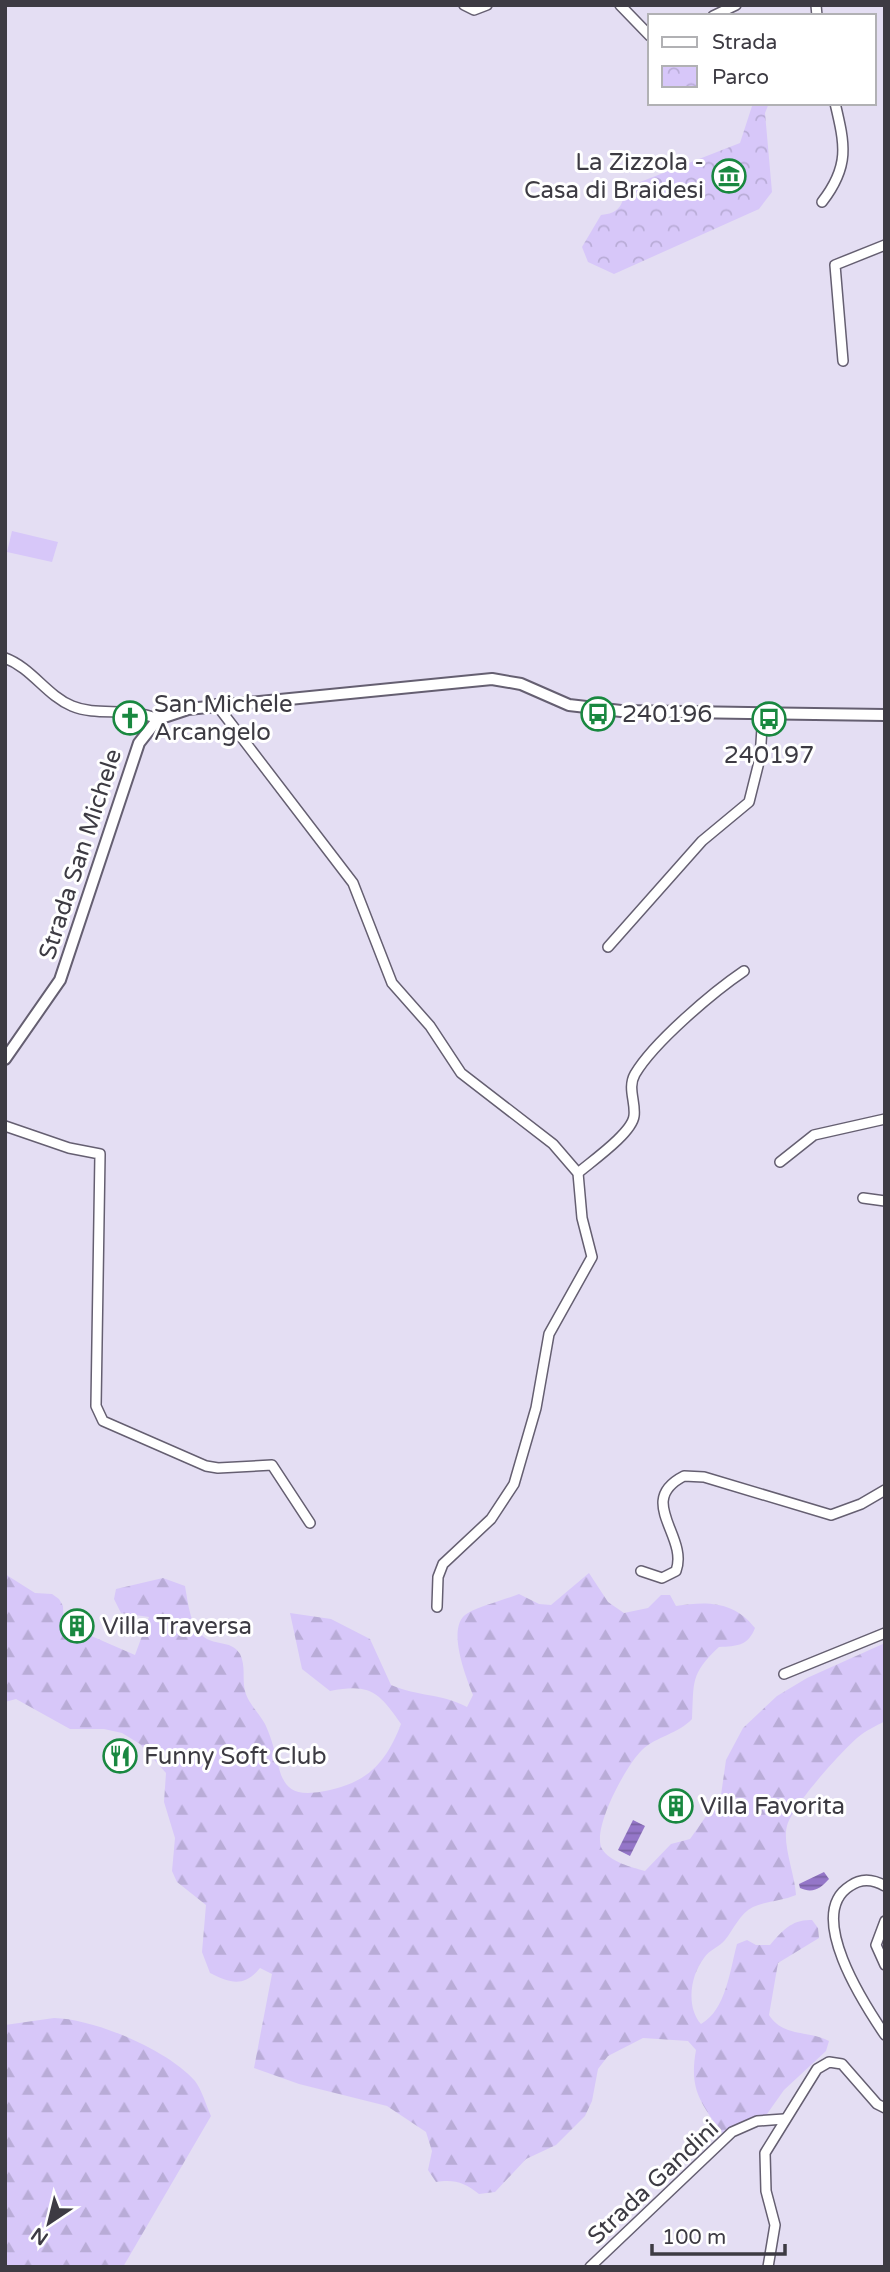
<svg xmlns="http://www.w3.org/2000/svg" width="890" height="2272" font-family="'Varela Round',sans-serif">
	<defs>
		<pattern id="forest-firs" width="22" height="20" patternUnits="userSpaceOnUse" patternTransform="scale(1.75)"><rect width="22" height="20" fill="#d7c7f9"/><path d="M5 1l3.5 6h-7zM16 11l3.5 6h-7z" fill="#b9acd7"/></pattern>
		<pattern id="park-crowns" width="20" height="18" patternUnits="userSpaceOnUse" patternTransform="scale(1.75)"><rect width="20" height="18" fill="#d7c7f9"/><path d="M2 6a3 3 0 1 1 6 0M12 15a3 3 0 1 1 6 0" fill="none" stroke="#b9acd7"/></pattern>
		<pattern id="water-rules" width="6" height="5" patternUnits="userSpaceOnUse" patternTransform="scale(1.75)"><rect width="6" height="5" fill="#9476c8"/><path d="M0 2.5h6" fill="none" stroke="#7a62a4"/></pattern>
	</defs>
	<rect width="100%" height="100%" fill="#e4def3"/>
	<path fill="#d7c7f9" d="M12 531 58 542 52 562 7 552Z"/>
	<g fill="url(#forest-firs)">
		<path d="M589 1573 608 1602 624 1613 648 1608 661 1595H670L676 1606C707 1601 734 1601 755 1628 748 1646 737 1646 719 1647 690 1674 694 1682 692 1719 678 1734 657 1736 642 1750 627 1764 591 1829 602 1849 610 1862 631 1867 645 1871L671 1844 690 1839 721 1795 726 1760 743 1728 777 1696 807 1678 885 1643V1721C876 1726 865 1731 857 1738 840 1753 792 1806 787 1826 782 1844 795 1875 796 1895 782 1901 766 1901 753 1907 740 1913 734 1929 725 1940 719 1947 709 1950 704 1958 690 1976 686 2007 701 2024 726 2010 730 1970 737 1944L747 1940 756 1945H770C782 1931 792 1919 812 1920L818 1928 819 1938 778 1963 769 2015C783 2037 807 2030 829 2041L826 2051 784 2090 767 2114 722 2133C700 2102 689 2089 696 2050L688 2041 643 2038 608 2056 598 2069 592 2101 585 2116 556 2145 526 2159 495 2192 479 2194C465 2183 455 2179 436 2182L428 2170 432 2151 426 2132 387 2106 299 2084 254 2068 272 1974 260 1968C244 1988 230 1983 210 1973L202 1952 206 1905 177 1882 172 1871 175 1838 164 1802 166 1773 140 1744 122 1733 104 1729H70L16 1699 5 1702V1574L35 1593 52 1594 59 1599 63 1606 64 1634 72 1638 89 1635 135 1655 149 1617 121 1613 114 1599 116 1589 163 1578 185 1586C188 1602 190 1630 207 1639 218 1645 232 1641 240 1654 246 1666 242 1679 245 1691 248 1703 259 1713 265 1724 287 1770 268 1808 341 1787 374 1777 389 1755 401 1724 379 1692 370 1683 330 1691L302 1669 290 1613 331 1619 370 1639 391 1685C419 1697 440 1693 467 1707L473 1695C466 1677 445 1625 468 1613 480 1606 504 1600 519 1594L539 1604 551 1605Z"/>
		<path d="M54 2018C95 2019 168 2050 195 2081 202 2090 206 2105 211 2116L123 2267H5V2025Z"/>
	</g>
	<path fill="url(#park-crowns)" d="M753 103H769L765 113 772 192 759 209 614 274 588 262 582 247 601 215C629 212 616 198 635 184L740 143Z"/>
	<g fill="url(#water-rules)">
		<path d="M633 1820 645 1826 630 1856 618 1850Z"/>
		<path d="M824 1872 829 1879C821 1888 813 1894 800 1888L799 1884Z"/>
	</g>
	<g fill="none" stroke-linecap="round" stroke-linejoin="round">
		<defs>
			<g id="minor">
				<path d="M464 5 474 10 487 5"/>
				<path d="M620 5 650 36"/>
				<path d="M816 5 817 16"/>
				<path d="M713 16 736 5"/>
				<path d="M822 202C850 166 845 145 835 103"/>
				<path d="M843 361 835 265 885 245"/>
				<path d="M5 658C32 668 46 695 72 706 98 717 128 706 158 719"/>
				<path d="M216 704 353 883 392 983 430 1026 461 1073 553 1144 578 1173 582 1218 592 1257 549 1334 536 1408 514 1484 491 1519 443 1564 438 1577 437 1607"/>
				<path d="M608 947 702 841 749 802 760 758 763 713"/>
				<path d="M5 1126 69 1148 100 1154 96 1406 103 1421 206 1466 218 1468 272 1465 310 1523"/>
				<path d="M780 1162 814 1135 885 1119"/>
				<path d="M578 1173C592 1161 632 1133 634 1116 636 1102 627 1088 635 1074 654 1042 713 992 744 971"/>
				<path d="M863 1198 885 1201"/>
				<path d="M641 1571 662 1578 676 1571C689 1536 635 1501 684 1476L704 1477 831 1515 861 1504 885 1490"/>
				<path d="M784 1674 885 1633"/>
				<path d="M885 1886C873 1879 861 1878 850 1886 805 1914 864 2004 885 2035"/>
				<path d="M885 1921 876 1945 885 1965"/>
				<path d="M590 2267 732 2132 757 2121 784 2119"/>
				<path d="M768 2267 775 2225 766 2191 765 2153 817 2069 829 2062 842 2064 877 2104 885 2108"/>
			</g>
			<path id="tertiary" d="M5 1059 60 980 139 743 158 719 188 709 492 679 521 684 569 705 621 711 885 715"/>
		</defs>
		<use href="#minor" stroke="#655f71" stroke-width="12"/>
		<use href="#tertiary" stroke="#655f71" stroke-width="14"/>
		<use href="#minor" stroke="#fff" stroke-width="9"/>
		<use href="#tertiary" stroke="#fff" stroke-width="10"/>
	</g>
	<defs>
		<symbol id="museum-ring" viewBox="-11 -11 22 22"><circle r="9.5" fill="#fff" stroke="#198840" stroke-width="1.5"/><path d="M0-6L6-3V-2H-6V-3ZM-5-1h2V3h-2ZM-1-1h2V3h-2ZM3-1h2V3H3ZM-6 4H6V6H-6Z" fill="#198840"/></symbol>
		<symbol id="bus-ring" viewBox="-11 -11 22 22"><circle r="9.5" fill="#fff" stroke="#198840" stroke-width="1.5"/><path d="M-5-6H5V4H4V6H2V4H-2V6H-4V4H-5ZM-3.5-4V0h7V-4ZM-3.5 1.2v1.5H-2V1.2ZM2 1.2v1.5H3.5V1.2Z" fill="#198840"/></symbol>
		<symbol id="church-ring" viewBox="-11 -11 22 22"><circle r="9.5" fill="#fff" stroke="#198840" stroke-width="1.5"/><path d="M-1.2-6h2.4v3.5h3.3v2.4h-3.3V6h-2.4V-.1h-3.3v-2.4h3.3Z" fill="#198840"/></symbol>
		<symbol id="building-ring" viewBox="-11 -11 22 22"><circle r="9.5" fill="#fff" stroke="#198840" stroke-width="1.5"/><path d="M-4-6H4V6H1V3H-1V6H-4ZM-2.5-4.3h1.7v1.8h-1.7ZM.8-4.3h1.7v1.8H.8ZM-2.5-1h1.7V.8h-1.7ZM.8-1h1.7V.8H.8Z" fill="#198840"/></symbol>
		<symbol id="restaurant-ring" viewBox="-11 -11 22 22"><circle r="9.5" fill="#fff" stroke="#198840" stroke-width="1.5"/><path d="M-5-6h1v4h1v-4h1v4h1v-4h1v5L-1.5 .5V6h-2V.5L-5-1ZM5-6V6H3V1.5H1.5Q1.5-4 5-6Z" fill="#198840"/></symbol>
	</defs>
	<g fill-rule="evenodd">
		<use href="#museum-ring" x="710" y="157" width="38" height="38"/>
		<use href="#bus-ring" x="579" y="695" width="38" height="38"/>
		<use href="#church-ring" x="111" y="699" width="38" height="38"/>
		<use href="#bus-ring" x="750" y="700" width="38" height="38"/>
		<use href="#building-ring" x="58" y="1607" width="38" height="38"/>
		<use href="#restaurant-ring" x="101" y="1737" width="38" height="38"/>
		<use href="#building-ring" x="657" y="1787" width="38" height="38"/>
	</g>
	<g text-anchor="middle" stroke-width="6" stroke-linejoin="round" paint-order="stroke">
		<g font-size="24" fill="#3d3b43" stroke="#fff" text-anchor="start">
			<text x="704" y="170" text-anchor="end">La Zizzola -<tspan x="704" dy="28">Casa di Braidesi</tspan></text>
			<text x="154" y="712">San Michele<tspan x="154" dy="28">Arcangelo</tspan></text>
			<text x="622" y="722">240196</text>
			<text x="769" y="763" text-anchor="middle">240197</text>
			<text x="102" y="1634">Villa Traversa</text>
			<text x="144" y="1764">Funny Soft Club</text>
			<text x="700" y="1814">Villa Favorita</text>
		</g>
		<g font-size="24" fill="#3d3b43" stroke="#fff">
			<text transform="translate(80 854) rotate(-72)" y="8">Strada San Michele</text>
			<text transform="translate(653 2182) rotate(-43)" y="8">Strada Gandini</text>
		</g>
	</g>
	<rect width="890" height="2272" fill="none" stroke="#3d3b43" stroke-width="14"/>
	<rect x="648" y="14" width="228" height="91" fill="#ffffff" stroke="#b1b1b4" stroke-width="2"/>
	<rect x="662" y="37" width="35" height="10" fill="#ffffff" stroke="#b1b1b4" stroke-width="2"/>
	<text x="712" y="49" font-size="21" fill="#3d3b43">Strada</text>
	<rect x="662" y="66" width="35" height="21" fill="url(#park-crowns)" stroke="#b1b1b4" stroke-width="2"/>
	<text x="712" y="84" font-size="21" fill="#3d3b43">Parco</text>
	<g transform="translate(49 2223) rotate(215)" stroke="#ffffff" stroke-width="5" paint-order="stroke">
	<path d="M0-5L12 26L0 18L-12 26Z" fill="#3d3b43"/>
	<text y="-10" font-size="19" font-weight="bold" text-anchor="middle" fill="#3d3b43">N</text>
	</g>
	<path d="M652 2244v10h133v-10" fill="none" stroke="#3d3b43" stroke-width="3.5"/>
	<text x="662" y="2244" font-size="21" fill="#3d3b43" stroke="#ffffff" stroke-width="5" paint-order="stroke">100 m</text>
</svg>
